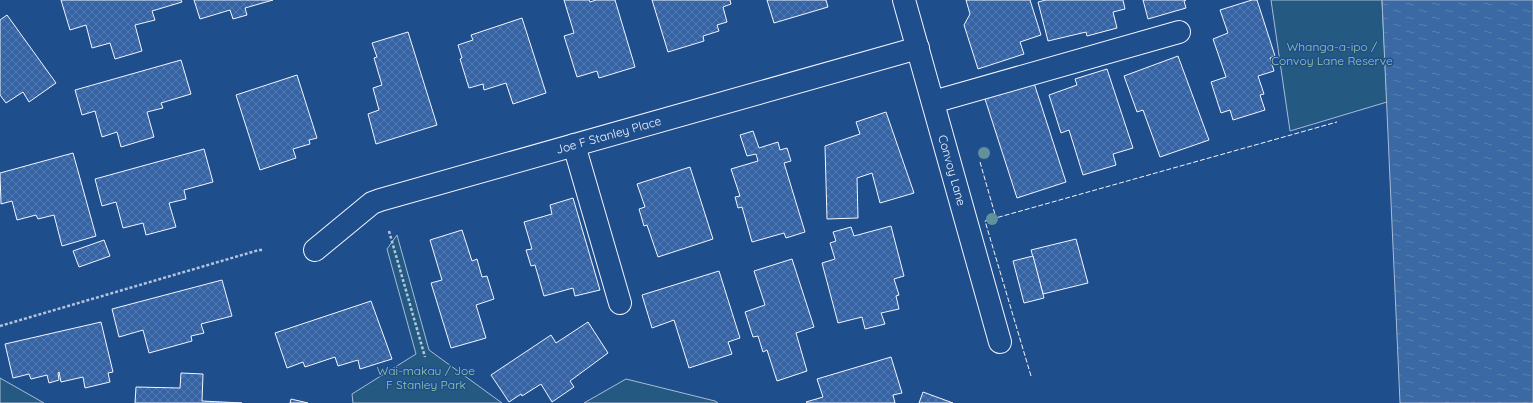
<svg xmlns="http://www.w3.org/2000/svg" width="1533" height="403" font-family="Quicksand,sans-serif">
	<defs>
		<pattern id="water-ripples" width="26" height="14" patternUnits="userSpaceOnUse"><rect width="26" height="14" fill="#3b69a3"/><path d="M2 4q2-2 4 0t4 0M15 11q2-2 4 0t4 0" fill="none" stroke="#587fb1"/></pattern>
		<pattern id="building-cross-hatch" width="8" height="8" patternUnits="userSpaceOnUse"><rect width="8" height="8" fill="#3563a3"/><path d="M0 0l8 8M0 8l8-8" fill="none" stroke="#537ab1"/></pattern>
	</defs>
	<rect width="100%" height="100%" fill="#1f4e8c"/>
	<g fill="#245a82" stroke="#a8bbd7">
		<path d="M1271 0H1382L1387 102 1290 131Z"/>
		<path d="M397 235 429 350 502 403H353L352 394 416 354 387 249Z"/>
		<path d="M0 378 44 403H0Z"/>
		<path d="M626 379 715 401 718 403H584Z"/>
	</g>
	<path fill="url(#water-ripples)" stroke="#a8bbd7" d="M1382 0H1533V403H1400Z"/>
	<g fill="url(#building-cross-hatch)" stroke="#f2f6ff">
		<path d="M61 0H181L182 2 152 11 155 20 135 25 142 51 115 59 110 43 92 48 86 25 70 30Z"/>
		<path d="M194 0H273L245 8 247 15 233 19 230 10 200 19Z"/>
		<path d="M564 0H589L590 2 596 0H615L635 67 599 78 597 71 577 77 564 36 574 33Z"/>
		<path d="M652 0H730L731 4 723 7 727 22 717 25 719 31 703 36 704 41 668 52Z"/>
		<path d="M767 0H826L828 7 774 23Z"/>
		<path d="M966 0H1030L1041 35 1020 42 1024 54 978 69 964 25 970 14Z"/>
		<path d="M1046 0H1123L1125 9 1113 12 1117 28 1087 36 1086 32 1048 41 1038 2Z"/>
		<path d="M1143 0H1186L1184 1 1186 8 1148 19Z"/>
		<path d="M1252 0H1257L1275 56 1270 58 1274 71 1258 76 1264 94 1260 95 1265 110 1233 120 1230 110 1221 113 1211 82 1226 77 1213 39 1228 33 1220 10Z"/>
		<path d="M7 15 56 83 29 102 23 92 6 103 0 95V20Z"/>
		<path d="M522 18 546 93 513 104 506 83 484 90 483 84 469 88 460 59 462 58 458 45 473 40 471 35Z"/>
		<path d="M408 32 437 125 376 144 368 114 379 110 373 88 382 85 374 58 377 57 372 43Z"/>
		<path d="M1178 56 1209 140 1160 157 1143 110 1137 112 1124 76Z"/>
		<path d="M181 60 191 94 161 103 163 108 147 112 154 137 121 147 117 132 102 137 95 111 82 115 75 90Z"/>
		<path d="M1107 69 1133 148 1113 154 1116 165 1083 175 1069 130 1061 133 1049 95 1077 85 1075 79Z"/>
		<path d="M297 75 317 138 309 140 310 144 293 149 296 158 260 170 236 95Z"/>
		<path d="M1034 83 1066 182 1017 198 985 99Z"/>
		<path d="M886 112 914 193 880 203 872 173 857 178 858 218 827 219 825 146 860 134 856 122Z"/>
		<path d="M753 131 759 148 778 142 780 150 787 148 791 161 784 163 805 232 786 238 784 233 752 242 742 207 738 208 735 197 740 196 731 169 758 161 756 154 747 156 740 135Z"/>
		<path d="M204 149 213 182 184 190 186 199 169 203 176 227 146 235 143 223 123 228 116 202 102 206 95 179Z"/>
		<path d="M73 153 96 236 62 246 54 215 38 219 36 215 17 220 12 201 1 204 0 173Z"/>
		<path d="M690 167 713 239 658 257 647 225 644 226 639 209 645 207 637 184Z"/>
		<path d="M573 198 600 290 575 296 573 288 544 296 535 265 531 266 526 250 532 249 524 222 552 214 550 205Z"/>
		<path d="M891 226 904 276 894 279 899 295 896 296 899 309 881 313 885 324 865 329 862 317 838 323 822 263 835 259 830 243 836 241 833 232 851 227 854 236Z"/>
		<path d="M462 230 472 261 477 259 482 277 487 276 494 299 476 305 486 338 451 348 431 283 442 280 430 240Z"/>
		<path d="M1076 239 1088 283 1043 294 1031 250Z"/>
		<path d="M104 240 110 256 79 267 73 251Z"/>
		<path d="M1033 256 1044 298 1024 303 1013 261Z"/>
		<path d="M792 259 814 327 796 333 807 371 777 381 767 350 763 352 758 336 753 337 745 312 765 305 754 271Z"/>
		<path d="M719 271 740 338 728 342 732 354 689 368 674 320 652 328 642 295Z"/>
		<path d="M222 280 232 316 201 324 204 333 191 336 192 341 149 353 143 330 119 337 112 309Z"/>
		<path d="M371 301 392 359 360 369 358 360 338 366 335 357 305 367 303 362 287 368 275 333Z"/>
		<path d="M101 322 113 372 108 373 110 382 85 388 83 377 61 382 59 372 58 373 59 380 49 383 47 375 31 379 29 374 13 378 5 344Z"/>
		<path d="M588 322 608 353 570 381 574 387 552 402 541 384 522 396 521 394 509 402 491 375 551 335 556 343Z"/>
		<path d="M891 357 902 393 893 395 895 403H807L806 402 823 397 817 379Z"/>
		<path d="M181 373 203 374 202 401 242 403H135L136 387 180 388Z"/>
		<path d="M923 392 953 403H919Z"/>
		<path d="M291 399 308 403H290Z"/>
	</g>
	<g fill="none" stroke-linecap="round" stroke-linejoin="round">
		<defs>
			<g id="minor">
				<path id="s1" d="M904 0 1000 342"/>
				<path d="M933 102 1179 32"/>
				<path d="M574 145 620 303"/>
				<path id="s2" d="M315 250 372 203 380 200 918 48"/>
			</g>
		</defs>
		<use href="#minor" stroke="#f2f6ff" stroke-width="24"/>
		<g stroke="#b3c4dc" stroke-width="2.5" stroke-dasharray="3 2" stroke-linecap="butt">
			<path d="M389 231 425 357"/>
			<path d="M0 326 259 250H264"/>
		</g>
		<use href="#minor" stroke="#1f4e8c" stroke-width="22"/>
		<g stroke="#f2f6ff" stroke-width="1" stroke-dasharray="5 2" stroke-linecap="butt">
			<path d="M980 162 996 218"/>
			<path d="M1031 376 985 221 1337 122"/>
		</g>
	</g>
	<g fill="#61919a">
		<circle cx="984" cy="153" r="6"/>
		<circle cx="992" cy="219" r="6"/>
	</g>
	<g text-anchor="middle" stroke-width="3" stroke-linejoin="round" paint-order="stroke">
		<g font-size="12" fill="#97c8a6" stroke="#1f4e8c">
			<text x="1332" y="51">Whanga-a-ipo /<tspan x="1332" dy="14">Convoy Lane Reserve</tspan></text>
			<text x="426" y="375">Wai-makau / Joe<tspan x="426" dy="14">F Stanley Park</tspan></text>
		</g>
		<g font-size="12" fill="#f2f6ff" stroke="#1f4e8c">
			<text dy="4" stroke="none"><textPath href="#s2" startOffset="320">Joe F Stanley Place</textPath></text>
			<text dy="4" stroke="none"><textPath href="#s1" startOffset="177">Convoy Lane</textPath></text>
		</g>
	</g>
</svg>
